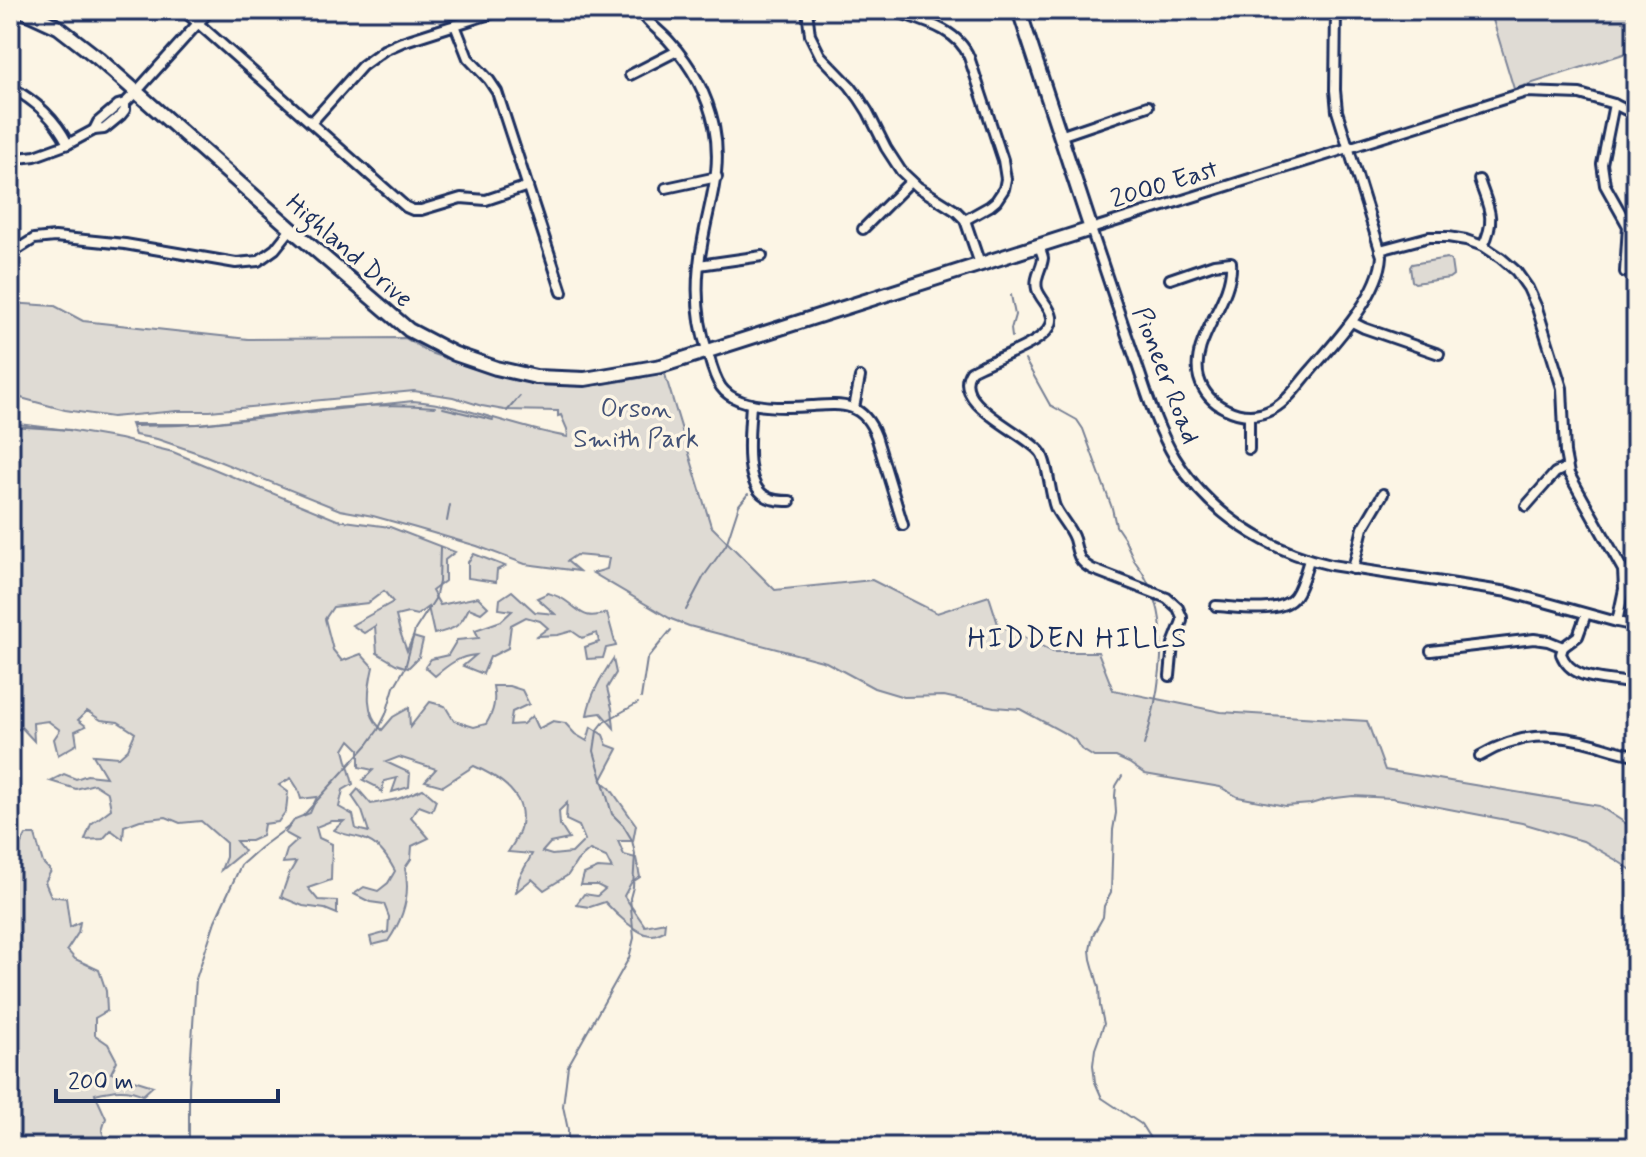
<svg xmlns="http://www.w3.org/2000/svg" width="1646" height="1157" font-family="Mynerve,sans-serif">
	<rect width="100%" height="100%" fill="#fcf5e5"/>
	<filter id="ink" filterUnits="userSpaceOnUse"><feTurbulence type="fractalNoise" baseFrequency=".0125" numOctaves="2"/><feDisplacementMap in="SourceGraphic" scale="16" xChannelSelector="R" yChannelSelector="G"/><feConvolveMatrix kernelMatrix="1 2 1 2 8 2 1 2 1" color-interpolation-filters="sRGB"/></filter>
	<g filter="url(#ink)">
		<g fill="#dfdbd4" stroke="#7d8599" stroke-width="2" fill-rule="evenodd">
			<path d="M1490 10H1636V50L1514 89Z"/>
			<path d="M1447 258 1451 261 1453 275 1449 278 1415 283 1412 281 1410 267 1412 264Z"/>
			<path d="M10 303 55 306 83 321 248 339 405 338 430 353 489 373 512 379 545 384 570 386 598 385 640 378 664 371 711 526 775 590 872 580 937 613 989 596 998 624 1053 652H1098L1113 690 1221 712 1367 721 1385 770 1599 806 1636 830V873L1616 860 1583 841 1522 823 1392 798 1353 796 1327 799 1311 804 1285 806 1254 800 1238 797 1220 787 1145 774 1129 763 1116 757H1094L1081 749 1075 740 1068 735 1020 709 994 707 944 696 904 697 874 688 826 662 689 626 671 619 593 573 607 569 609 558 576 555 567 561 579 571 525 564 477 546 416 528 373 516 340 510 201 454 157 439 135 435 131 424H201L413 401C466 405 515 428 568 437L567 429 561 415 558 416V411L504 410 482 406 453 397 414 391 210 411H177L112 417 65 410 10 395Z"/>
			<path d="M10 423 68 430 120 439 173 452 337 520 390 527 455 552 445 560V581L432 591 440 605 478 597 488 607 481 613 469 608C460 627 455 629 434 634L428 607 417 615 408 613 396 616 400 632 407 651 413 637 423 640 419 657 408 668 396 664 377 653 375 626 364 633 352 625 393 602 384 591 368 603 333 607 325 619 333 650 342 661 361 654 373 667C368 689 364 713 382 730L393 717 409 708 410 727 430 702 445 706 454 721 474 727 486 724C494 711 496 701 493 686H509L522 690 529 704 512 712 510 725 523 724 532 716 538 729 553 721 565 723 575 734 587 741 591 727 603 735 607 745 618 749 601 781 610 788 636 825 633 841H618L624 855 636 858 640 877 631 883 624 896 645 926 665 922 664 931C660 933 656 935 652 935 639 937 614 912 605 902L590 907 576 905 584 894 597 896 605 889 597 885H581L584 874 598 868 612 869 606 857 590 850 577 861 568 875 544 890 532 879 516 892 519 878 532 854 508 852C539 809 514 784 474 766L443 786 425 781 436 769 399 757 386 762 410 773 409 787 392 792 397 778 384 781 382 792 375 786 363 780 373 770 359 767V749L350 740 344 750 353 784 343 790 339 807 353 815 356 829 369 832 362 811 352 796 358 789 371 804 398 799 423 789 436 800 432 811 419 806 411 817 429 838 412 846 411 859 405 868C411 895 404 918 388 941L372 945 370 937 388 932 389 917 384 904 370 902 354 894 364 887 378 891 388 883 395 871C387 856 378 843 361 838 351 835 343 835 334 830L344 821H331L316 827 319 838 332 844 331 880 308 888 318 900 337 901V914L325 909 303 906 281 897 289 874 296 862 283 863 287 850 298 840 285 833 295 819 310 813 317 797 301 799 298 789 291 778 279 785 288 792 286 811 278 822 264 824 262 836 251 841H236L244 851 221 870 226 857V843L201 821 180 823 166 817 140 820 124 826 123 839 111 830 103 839 85 840 91 824 111 809 108 793 94 784 76 789 50 781 64 774 76 779 87 775 106 777 93 755 119 757 128 749 135 733 118 722 101 720 87 711 78 720 86 726 75 731 77 744 58 755 54 739 60 730 48 721 33 723 34 741 22 728 10 732ZM567 803 566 820 579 826 585 840 572 853 552 855 542 852 550 843 569 839 560 825 559 811Z"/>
			<path d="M474 554 505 566 497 570 496 582 468 578V562Z"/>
			<path d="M512 591 535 612 555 614 537 598 548 593C554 595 561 597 566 601 583 613 584 620 607 613L616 646 606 648 603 658 587 659 585 647 599 642 597 633 582 638 572 631 558 635 537 636 548 628 540 621 526 617 511 625 508 648 490 657 483 674 463 666 476 655C459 656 448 665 435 676L425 667 431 659 448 655 457 640 479 638 475 630 501 621 512 611 499 609 500 599Z"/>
			<path d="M613 659 616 673 607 688 612 708 614 728 601 713 587 715C591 694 601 677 613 659Z"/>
			<path d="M26 835H35L43 863 51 871 45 882 51 896 66 898 70 927 80 922 78 933 67 950 75 959 99 970 106 991 107 1011 95 1018V1035L108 1044 117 1061 111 1073 153 1086 143 1095C127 1087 112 1090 95 1094L106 1118 102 1131 108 1147H10V864Z"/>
		</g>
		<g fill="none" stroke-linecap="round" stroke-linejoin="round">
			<g stroke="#767f94" stroke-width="2">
				<path d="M1011 295 1015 315 1011 329 1012 337"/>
				<path d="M1025 360 1050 405 1077 420 1083 429 1112 508 1116 526 1124 538 1134 560 1143 573 1150 587"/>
				<path d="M443 408 493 420"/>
				<path d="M507 411 520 396"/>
				<path d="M10 426 71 430"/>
				<path d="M132 426C157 425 182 426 206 423 282 415 359 400 435 407"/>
				<path d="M447 521 450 505"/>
				<path d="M686 610 704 576 726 545 739 505 748 494"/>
				<path d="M641 698 647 659 671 630"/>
				<path d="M1144 745C1157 705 1170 637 1154 596"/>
				<path d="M1122 776 1116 786 1115 796 1116 813 1113 830 1111 893 1104 906 1103 917 1093 935 1090 950 1091 959 1099 988 1100 1006 1104 1024 1095 1049 1093 1065 1095 1082 1102 1098 1141 1124 1151 1140 1152 1147"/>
				<path d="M303 816 368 744 378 730 386 714 394 687 405 668 415 630 435 599 439 582 440 547"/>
				<path d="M189 1147V1087L196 979 215 921 241 865 260 848 291 825"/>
				<path d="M568 1147V1130L563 1106 568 1066 629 958 634 938 630 898 633 887 635 854 632 840 623 825 612 814 594 751 597 731 604 722 638 703"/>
			</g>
			<defs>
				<g id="street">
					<path d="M183 10 406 207 413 210H421L461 198 486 200 528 186"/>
					<path d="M640 10C647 23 659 30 669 41 691 65 707 93 714 126 723 172 709 201 702 245 695 281 696 318 708 353 711 364 714 377 721 387 737 410 786 408 812 406 843 404 863 402 876 436L903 525"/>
					<path d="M807 10 810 35 820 55 850 86 859 98 868 112 886 148 901 171 918 187 956 211 965 220 980 264"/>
					<path d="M891 10C918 20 957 27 969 57L1003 160 1006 179 1004 189 996 201 990 206 965 220"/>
					<path d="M1329 10H1352"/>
					<path d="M455 25 468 58 489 80 497 92 562 292"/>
					<path d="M630 75 677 51"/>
					<path d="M10 87C36 101 55 118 68 144"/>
					<path d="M1614 104 1602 164 1605 185 1628 226 1625 272"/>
					<path d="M1636 115 1614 104 1580 94 1526 92 1091 229C1105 270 1118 310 1132 350 1145 387 1155 425 1175 458 1210 514 1268 551 1331 565L1508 592 1617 622 1636 626"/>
					<path d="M311 123 362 66 384 50 402 42 502 10"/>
					<path d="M94 130 98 122 118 105 125 103 136 92 210 10"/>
					<path d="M1060 136 1148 106"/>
					<path d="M10 159 35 156 68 144 94 130 104 129 121 115 125 110V103"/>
					<path d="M1479 180C1488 207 1497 218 1483 246"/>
					<path d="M666 188 717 177"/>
					<path d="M863 229 911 181"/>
					<path d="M1039 246C1040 249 1043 256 1043 258 1042 269 1034 277 1037 289 1040 299 1050 306 1052 317 1056 342 988 360 971 371 949 404 1027 433 1041 453 1048 463 1050 493 1055 507 1060 518 1070 527 1074 539 1078 553 1077 561 1092 569L1167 598 1178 608 1182 617V621L1173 644 1170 676"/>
					<path d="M1380 250 1429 237H1448L1466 240 1483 246 1501 258 1516 271 1528 288 1537 308 1562 388 1565 453 1569 474 1623 570 1624 589 1617 622"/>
					<path d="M10 254 34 239 55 237 125 244 236 263 258 261 275 249 291 229"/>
					<path d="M699 265 762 256"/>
					<path d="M1170 279 1214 264 1231 262C1234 302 1189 339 1199 378 1203 392 1213 403 1226 409 1242 417 1258 417 1273 409 1289 400 1300 382 1312 369 1336 341 1380 294 1382 256L1337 111 1335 90 1336 10"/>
					<path d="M1352 322 1364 328 1439 354"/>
					<path d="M751 404C750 428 742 482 765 496 773 501 782 501 790 501"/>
					<path d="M854 408 860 377"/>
					<path d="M1249 449V415"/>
					<path d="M1526 506 1555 473 1567 467"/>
					<path d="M1353 569 1363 528 1383 494"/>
					<path d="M1216 606C1237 607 1282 615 1295 596 1302 586 1305 572 1309 560"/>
					<path d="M1563 647 1561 654C1573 684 1610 677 1636 685"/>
					<path d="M1563 647 1578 636 1586 614"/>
					<path d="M1431 651 1534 639 1548 641 1563 647"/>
					<path d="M1480 756C1518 733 1551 732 1594 744 1608 748 1621 753 1636 755"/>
				</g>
				<path id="secondary" d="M21 10 58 27 98 58 297 234 409 330 455 354 496 368 536 377 585 379 661 366 1091 229 1019 10"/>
			</defs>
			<use href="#street" stroke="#1b2f5e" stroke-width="14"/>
			<use href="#secondary" stroke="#1b2f5e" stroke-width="18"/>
			<use href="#street" stroke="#fcf5e5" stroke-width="8"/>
			<use href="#secondary" stroke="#fcf5e5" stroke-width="12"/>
		</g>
	</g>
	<g text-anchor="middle" stroke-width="7" stroke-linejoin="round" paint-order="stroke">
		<g font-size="26" fill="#1b2f5e" stroke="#fcf5e5">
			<text transform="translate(1164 183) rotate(-17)" y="9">2000 East</text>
			<text transform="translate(350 250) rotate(41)" y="9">Highland Drive</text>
			<text transform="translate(1167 375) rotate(69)" y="9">Pioneer Road</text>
		</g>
		<g font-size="26" fill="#425176" stroke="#fcf5e5">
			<text x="636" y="417">Orson<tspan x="636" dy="30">Smith Park</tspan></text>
		</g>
		<g font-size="28" letter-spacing="2" fill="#1b2f5e" stroke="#fcf5e5">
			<text x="1078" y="647">HIDDEN HILLS</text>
		</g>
	</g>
	<rect width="1646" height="1157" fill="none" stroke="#fcf5e5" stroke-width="40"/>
	<rect x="20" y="20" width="1606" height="1117" fill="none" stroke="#1b2f5e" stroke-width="3" filter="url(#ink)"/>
	<path d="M56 1089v12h222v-12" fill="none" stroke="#1b2f5e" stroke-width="4"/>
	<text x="68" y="1089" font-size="24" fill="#1b2f5e" stroke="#fcf5e5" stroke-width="6" paint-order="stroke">200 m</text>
</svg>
